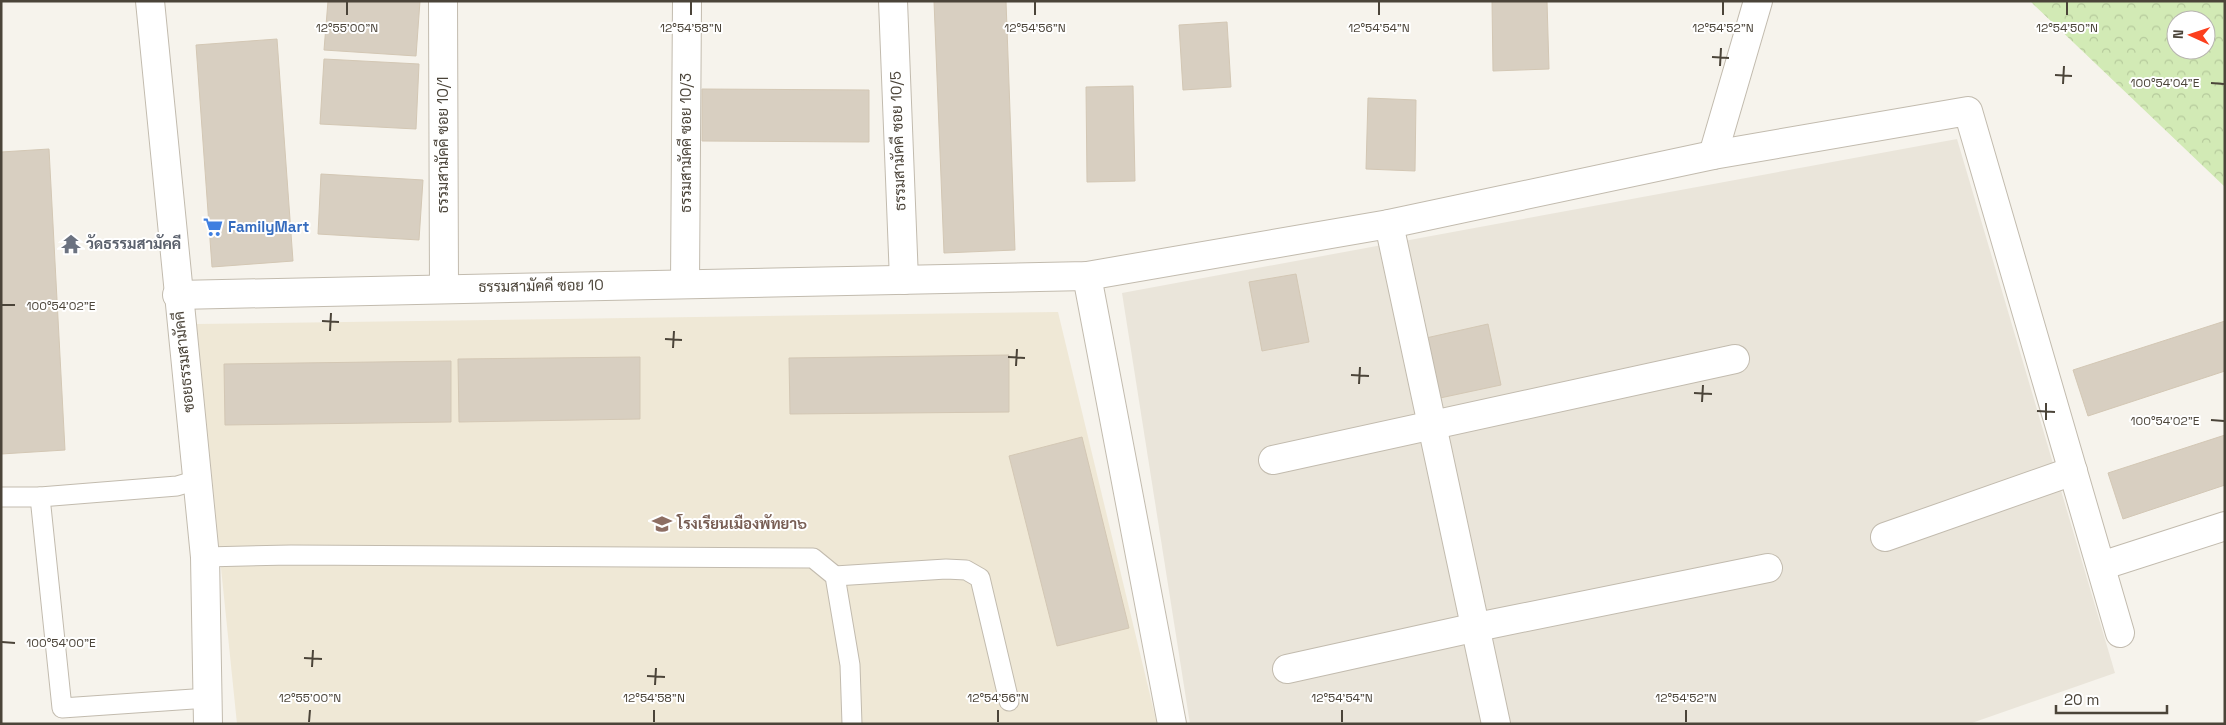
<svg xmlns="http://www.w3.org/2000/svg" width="2226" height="725" font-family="'Space Grotesk',Sarabun,sans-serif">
	<defs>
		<pattern id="forest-crowns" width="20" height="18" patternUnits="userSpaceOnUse" patternTransform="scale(1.25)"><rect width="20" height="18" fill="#d2eab5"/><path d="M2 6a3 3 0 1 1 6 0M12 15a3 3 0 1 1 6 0" fill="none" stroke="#b6ca9c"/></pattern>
	</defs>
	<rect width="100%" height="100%" fill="#f6f3ec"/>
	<path fill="#eae5da" d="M1957 139 2115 673 1969 724H1190L1122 293Z"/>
	<path fill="#efe8d6" d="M1058 312 1157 724H237L196 324Z"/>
	<path fill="url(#forest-crowns)" fill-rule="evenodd" d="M2030 1H2225V187ZM2176 20H2206V50H2176Z"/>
	<g fill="#d8cfc1" stroke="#d3c7b4">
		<path d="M328 1H420L416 56 324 50Z"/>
		<path d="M934 1H1006L1015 250 944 253Z"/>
		<path d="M1492 1H1547L1549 69 1493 71Z"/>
		<path d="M1227 22 1231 87 1183 90 1179 25Z"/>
		<path d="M277 39 293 261 212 267 196 45Z"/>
		<path d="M324 59 419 64 416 129 320 124Z"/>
		<path d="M1133 86 1135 181 1087 182 1086 87Z"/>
		<path d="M702 89 869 90V142L702 141Z"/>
		<path d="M1368 98 1416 100 1415 171 1366 169Z"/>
		<path d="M49 149 65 450 1 454V152Z"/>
		<path d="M321 174 423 180 419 240 318 234Z"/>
		<path d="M1296 274 1309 342 1262 351 1249 282Z"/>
		<path d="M2225 321V371L2088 416 2073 370Z"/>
		<path d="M1488 324 1501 385 1440 398 1426 338Z"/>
		<path d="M1009 355V412L790 414 789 358Z"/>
		<path d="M640 357V419L459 422 458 359Z"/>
		<path d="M451 361V422L225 425 224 364Z"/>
		<path d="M2225 435V485L2123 519 2108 473Z"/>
		<path d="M1082 437 1129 628 1057 646 1009 456Z"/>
	</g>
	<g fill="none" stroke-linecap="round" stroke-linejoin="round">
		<defs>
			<g id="service">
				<path d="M197 480 177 486 40 497 62 708 208 698"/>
				<path d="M1 497H40"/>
				<path d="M205 557 291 555 813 558 835 576 850 665 852 724"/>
				<path d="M835 576 946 569 966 570 980 578 1009 701"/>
			</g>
			<g id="minor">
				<path d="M150 1 205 557 208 724"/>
				<path d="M443 1 444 288"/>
				<path d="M893 1 904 280"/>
				<path d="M1713 155 1758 1"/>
				<path d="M1389 224 1496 724"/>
				<path d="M1087 276 1172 724"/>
				<path d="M685 284 687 1"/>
				<path d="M177 295 1087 276 1389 224 1713 155 1968 111 2120 633"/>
				<path d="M1273 460 1735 359"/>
				<path d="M1885 537 2073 471"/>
				<path d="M2101 566 2225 526"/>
				<path d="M1287 669 1477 627 1768 568"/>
			</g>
		</defs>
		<use href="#service" stroke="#c2bbae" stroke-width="21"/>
		<use href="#minor" stroke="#c2bbae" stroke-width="30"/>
		<use href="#service" stroke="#fff" stroke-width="19"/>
		<use href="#minor" stroke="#fff" stroke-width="28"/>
	</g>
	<path fill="none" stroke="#4b4439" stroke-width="2" d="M347 15V2M691 15V2M1035 15V2M1379 15V2M1723 15V2M2067 15V2M1712 57 1729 58M1720 66 1721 48M2055 75 2072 76M2211 83 2224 84M2063 84 2064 66M2 305H15M322 321 339 322M330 331 331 313M665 339 682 340M673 348 674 331M1008 357 1025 358M1016 366 1017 349M1351 375 1369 376M1359 384 1360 367M1694 393 1712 394M1702 402 1703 385M2037 411 2055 412M2046 420V403M2211 420 2224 421M2 642 15 643M304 658 322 659M312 667 313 650M647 676 665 677M655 685 656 668M309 722 310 710M654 722V710M998 722V710M1342 722V710M1686 722V710"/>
	<defs>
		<symbol id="supermarket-bare" viewBox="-9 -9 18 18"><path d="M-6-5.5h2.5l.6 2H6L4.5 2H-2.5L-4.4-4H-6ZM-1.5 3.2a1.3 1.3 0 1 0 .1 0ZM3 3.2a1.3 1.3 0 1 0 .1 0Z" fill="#3f7fe0" stroke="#fff" stroke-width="2.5" paint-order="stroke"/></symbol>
		<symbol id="temple-bare" viewBox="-9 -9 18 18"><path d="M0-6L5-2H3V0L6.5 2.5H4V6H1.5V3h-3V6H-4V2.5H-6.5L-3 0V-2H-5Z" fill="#6b7280" stroke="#fff" stroke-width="2.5" paint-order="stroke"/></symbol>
		<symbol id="school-bare" viewBox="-9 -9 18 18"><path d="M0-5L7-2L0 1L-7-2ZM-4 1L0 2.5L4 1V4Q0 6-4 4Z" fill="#8d6e63" stroke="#fff" stroke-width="2.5" paint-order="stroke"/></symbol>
	</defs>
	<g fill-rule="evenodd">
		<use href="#supermarket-bare" x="199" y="213" width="28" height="28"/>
		<use href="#temple-bare" x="57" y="230" width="28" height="28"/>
		<use href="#school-bare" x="648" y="510" width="28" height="28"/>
	</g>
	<g text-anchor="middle" stroke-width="4" stroke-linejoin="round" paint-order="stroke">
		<g font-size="15" fill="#4b4439" stroke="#fff">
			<text transform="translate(898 141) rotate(-92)" y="5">ธรรมสามัคคี ซอย 10/5</text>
			<text transform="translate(686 143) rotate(-90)" y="5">ธรรมสามัคคี ซอย 10/3</text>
			<text transform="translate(443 145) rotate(-90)" y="5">ธรรมสามัคคี ซอย 10/1</text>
			<text transform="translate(541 286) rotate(-1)" y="5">ธรรมสามัคคี ซอย 10</text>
			<text transform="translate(184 362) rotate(-96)" y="5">ซอยธรรมสามัคคี</text>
		</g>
		<g font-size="15" font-weight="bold" fill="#366cbe" stroke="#fff" text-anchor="start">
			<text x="228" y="232">FamilyMart</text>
		</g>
		<g font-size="15" font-weight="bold" fill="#5b616d" stroke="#fff" text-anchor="start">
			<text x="86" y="249">วัดธรรมสามัคคี</text>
		</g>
		<g font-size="15" font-weight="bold" fill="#785e54" stroke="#fff" text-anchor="start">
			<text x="677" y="529">โรงเรียนเมืองพัทยา๖</text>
		</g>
	</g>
	<g font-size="12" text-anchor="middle" fill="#4b4439" stroke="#fff" stroke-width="4" stroke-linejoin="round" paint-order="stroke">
		<text x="347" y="32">12°55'00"N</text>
		<text x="691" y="32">12°54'58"N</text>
		<text x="1035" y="32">12°54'56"N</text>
		<text x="1379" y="32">12°54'54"N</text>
		<text x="1723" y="32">12°54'52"N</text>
		<text x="2067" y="32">12°54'50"N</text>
		<text x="2165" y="87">100°54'04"E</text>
		<text x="61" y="310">100°54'02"E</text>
		<text x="2165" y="425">100°54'02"E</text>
		<text x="61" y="647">100°54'00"E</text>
		<text x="310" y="702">12°55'00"N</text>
		<text x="654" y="702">12°54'58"N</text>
		<text x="998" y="702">12°54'56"N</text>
		<text x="1342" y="702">12°54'54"N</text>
		<text x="1686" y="702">12°54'52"N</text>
	</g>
	<rect width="2226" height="725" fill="none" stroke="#4b4439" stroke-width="5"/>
	<g transform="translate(2191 35) rotate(273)"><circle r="24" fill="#ffffff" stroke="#b7b4b0"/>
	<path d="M0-4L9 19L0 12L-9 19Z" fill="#fc3f1d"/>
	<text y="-8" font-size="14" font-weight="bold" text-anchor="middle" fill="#4b4439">N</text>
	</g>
	<path d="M2056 705v8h111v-8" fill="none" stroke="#4b4439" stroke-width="2.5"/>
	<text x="2064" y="705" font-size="15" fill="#4b4439" stroke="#ffffff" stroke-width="4" paint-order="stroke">20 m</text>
</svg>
